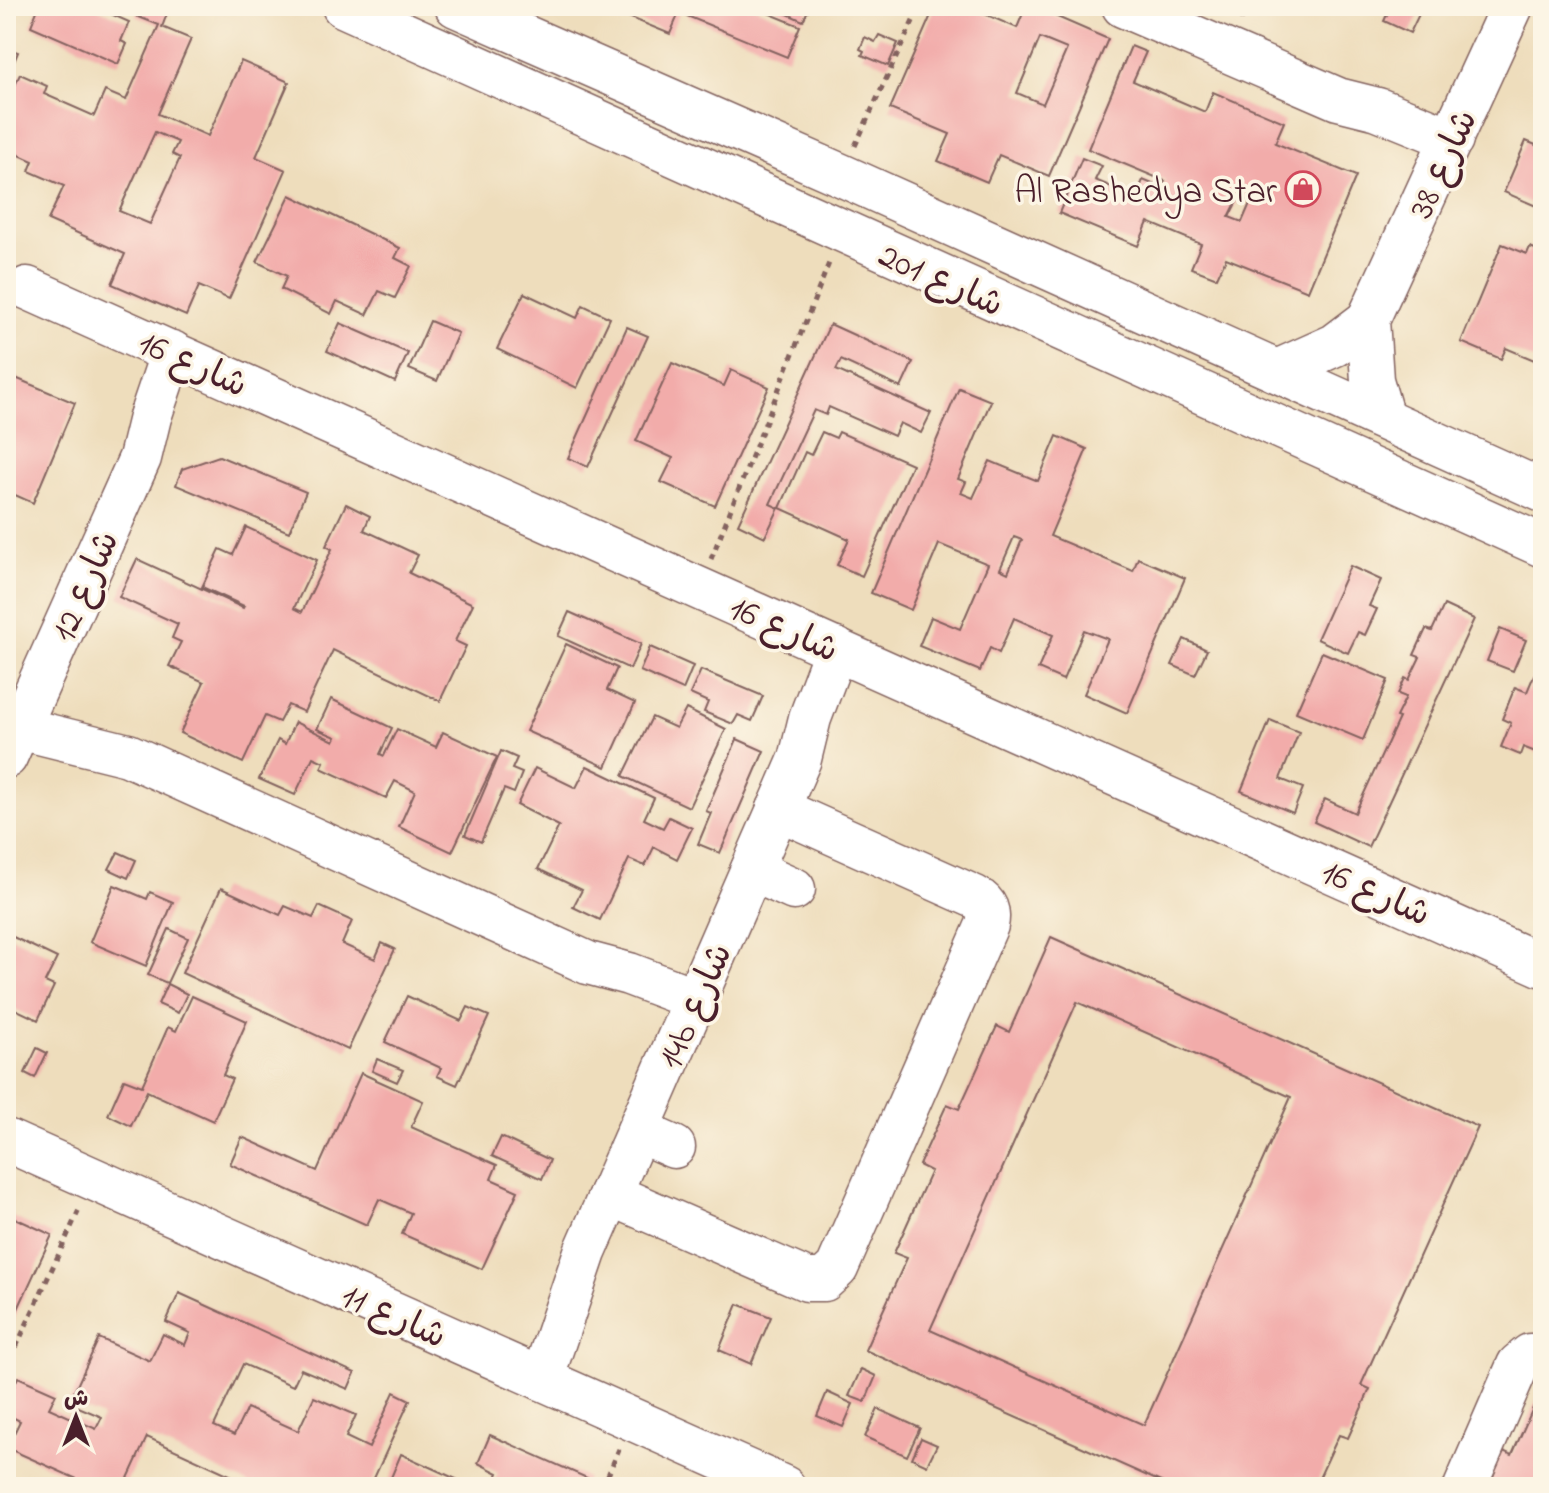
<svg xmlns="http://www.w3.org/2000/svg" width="1549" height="1493" font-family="'Indie Flower','Playpen Sans Arabic',sans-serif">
	<rect width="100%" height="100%" fill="#fcf5e5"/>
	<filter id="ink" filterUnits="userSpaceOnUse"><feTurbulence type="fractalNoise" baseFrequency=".0125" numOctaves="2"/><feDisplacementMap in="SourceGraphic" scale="16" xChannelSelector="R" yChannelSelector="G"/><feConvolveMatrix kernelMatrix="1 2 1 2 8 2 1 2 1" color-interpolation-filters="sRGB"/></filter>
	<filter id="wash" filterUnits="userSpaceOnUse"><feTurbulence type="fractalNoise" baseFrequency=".006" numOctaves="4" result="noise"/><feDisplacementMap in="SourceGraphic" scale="32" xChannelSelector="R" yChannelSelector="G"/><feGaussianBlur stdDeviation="1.8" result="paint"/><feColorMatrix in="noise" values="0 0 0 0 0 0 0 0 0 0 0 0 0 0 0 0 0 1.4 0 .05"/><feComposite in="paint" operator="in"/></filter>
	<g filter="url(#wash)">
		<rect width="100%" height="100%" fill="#eeddbc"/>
		<g id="blocks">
			<g fill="#f2acaa" fill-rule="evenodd">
				<path d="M39 6H93L129 22 121 41 127 44 118 64 31 26Z"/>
				<path d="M140 6H170L162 27 191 39 158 114 208 136 241 61 289 82 256 157 286 170 229 299 199 286 186 316 112 284 125 254 48 220 64 186 29 171 33 161 6 149V106L20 74 47 86 44 94 94 116 105 91 126 100 159 25 136 16ZM155 132 178 142 172 154 180 158 150 224 119 211Z"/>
				<path d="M602 6H682L670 34Z"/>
				<path d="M692 6H751L800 26 787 57 687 16Z"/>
				<path d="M770 6H810L803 21Z"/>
				<path d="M935 6H966L1017 28 1026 6H1032L1108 39 1049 176 999 155 987 182 938 161 950 134 890 109ZM1040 38 1067 49 1043 104 1017 93Z"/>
				<path d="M1391 6H1423L1410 33 1384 21Z"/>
				<path d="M879 35 898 43 888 66 862 55 864 51 860 49 865 37 875 42Z"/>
				<path d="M1131 46 1146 52 1133 81 1205 112 1213 92 1284 122 1275 143 1356 176 1308 291 1226 258 1217 278 1191 268 1201 244 1148 222 1138 246 1059 213 1082 158 1102 166 1095 180 1136 197 1143 180 1162 188 1165 181 1088 149ZM1239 197 1251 201 1242 222 1229 217Z"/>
				<path d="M6 48 18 52 6 81Z"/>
				<path d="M1526 141 1543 148V209L1504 192Z"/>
				<path d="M290 195 400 248 395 258 411 266 395 298 379 291 367 315 337 301 331 314 281 289 287 276 257 262Z"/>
				<path d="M1502 244 1527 254 1530 247 1543 252V353L1539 362 1506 348 1501 359 1461 342Z"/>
				<path d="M524 293 577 318 583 305 610 318 577 388 497 349Z"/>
				<path d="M430 321 458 333 437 381 409 369Z"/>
				<path d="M340 323 408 353 395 382 327 351Z"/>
				<path d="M830 324 913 362 901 388 841 360 836 370 931 413 921 433 900 423 894 436 829 407 826 415 814 410 770 504 779 508 765 537 738 524Z"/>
				<path d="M627 327 648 336 588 467 568 458Z"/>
				<path d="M672 363 724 386 731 370 769 387 715 506 661 482 673 458 636 441Z"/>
				<path d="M6 374 75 403 33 503 6 491Z"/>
				<path d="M959 388 991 401 958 479 966 482 961 493 973 498 990 461 1038 481 1057 436 1087 449 1050 536 1133 571 1138 558 1185 578 1127 713 1084 694 1108 639 1084 630 1063 680 1038 669 1053 635 1014 618 999 653 990 648 980 671 919 646 931 617 960 629 988 564 939 544 911 610 871 593ZM1014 537 1022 540 1008 573 1000 569Z"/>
				<path d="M822 432 836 438 839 432 912 464 862 576 837 565 849 539 780 508 805 452 811 455Z"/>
				<path d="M219 456 306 492 289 532 176 485 182 469Z"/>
				<path d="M346 504 370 516 364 530 418 555 409 573 473 604 455 641 466 646 440 701 333 650 304 712 288 705 279 722 265 716 243 763 180 733 204 682 169 666 181 642 172 638 178 624 119 597 137 559 243 608 244 606 202 587 220 549 233 555 246 527 317 560 294 608 302 612 332 549 326 546Z"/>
				<path d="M1350 566 1381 580 1369 606 1377 609 1365 635 1358 632 1348 653 1317 639Z"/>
				<path d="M1444 605 1474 619 1368 847 1314 822 1325 799 1355 813 1399 718 1396 717 1406 697 1398 694 1405 678 1409 680 1420 657 1414 655 1426 629 1432 631Z"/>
				<path d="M569 612 641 644 630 669 558 636Z"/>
				<path d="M1500 629 1526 640 1513 671 1487 661Z"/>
				<path d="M1184 639 1207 650 1195 675 1172 665Z"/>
				<path d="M566 644 617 668 607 690 635 703 606 767 526 731Z"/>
				<path d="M650 647 693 666 683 690 640 671Z"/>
				<path d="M1322 652 1388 680 1363 740 1296 712Z"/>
				<path d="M701 670 763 696 752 721 738 715 733 724 704 712 708 702 690 694Z"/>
				<path d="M1534 675 1543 679V755L1523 747 1520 755 1501 747 1511 723 1502 719 1515 687 1527 692Z"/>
				<path d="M331 699 392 728 380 754 384 756 397 729 436 747 443 732 497 757 452 852 399 827 415 791 395 781 386 798 321 768 324 762 313 757 295 795 259 779 278 740 285 744 295 722 334 741 336 737 317 729Z"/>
				<path d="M686 709 726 729 689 807 623 776 652 717 676 728Z"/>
				<path d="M1270 720 1299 732 1280 779 1303 788 1293 813 1241 791Z"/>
				<path d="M737 739 764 751 720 853 698 844 711 813 706 811Z"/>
				<path d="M501 751 517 758 512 769 522 773 514 793 504 789 481 842 465 835Z"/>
				<path d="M587 766 654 798 644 819 663 828 669 817 692 828 677 859 654 847 645 866 629 859 600 920 573 907 582 890 538 869 559 826 517 805 535 768 576 788Z"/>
				<path d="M118 852 136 860 128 878 109 869Z"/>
				<path d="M1543 869V894L1534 890Z"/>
				<path d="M114 885 147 899 150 892 173 902 146 966 90 942Z"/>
				<path d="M221 888 280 915 285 906 313 918 319 906 352 921 342 944 375 959 382 943 395 949 348 1050 182 973Z"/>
				<path d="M169 929 188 938 167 983 148 975Z"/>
				<path d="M11 936 57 958 45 982 54 986 38 1020 11 1007 6 1017V946Z"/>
				<path d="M1051 937 1478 1127 1361 1385 1370 1389 1348 1438 1339 1435 1315 1487H1172L865 1350 907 1258 894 1253 931 1171 919 1165 947 1104 959 1109 997 1026 1009 1032ZM1077 1002 1291 1097 1144 1425 930 1330Z"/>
				<path d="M167 984 187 994 178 1013 158 1004Z"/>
				<path d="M192 996 247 1021 223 1075 232 1079 213 1121 147 1091 131 1126 108 1115 124 1079 142 1086 168 1027 176 1031Z"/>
				<path d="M407 996 461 1021 468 1007 489 1016 457 1085 437 1076 441 1068 385 1042Z"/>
				<path d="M37 1048 47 1053 35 1078 25 1073Z"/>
				<path d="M377 1059 403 1070 397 1082 372 1071Z"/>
				<path d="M361 1073 423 1101 411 1127 497 1165 491 1179 518 1191 482 1269 402 1234 411 1213 379 1199 367 1225 230 1164 242 1137 317 1171Z"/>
				<path d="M501 1137 550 1160 542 1179 492 1156Z"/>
				<path d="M6 1214 52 1235 6 1335Z"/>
				<path d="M179 1293 355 1373 348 1389 301 1369 293 1386 243 1364 214 1426 234 1435 247 1408 298 1431 314 1397 356 1415 346 1437 369 1448 394 1392 410 1400 370 1487H256L147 1437 124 1487H73L77 1479 7 1448 20 1421 6 1414V1404L18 1377 56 1394 49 1408 96 1429 102 1417 69 1403 99 1338 150 1361 163 1334 185 1345 190 1333 166 1322Z"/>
				<path d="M738 1304 771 1317 751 1364 719 1350Z"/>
				<path d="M861 1369 876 1376 865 1402 849 1396Z"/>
				<path d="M827 1392 853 1404 843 1427 817 1416Z"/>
				<path d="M1537 1399 1543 1402V1487H1478L1496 1448 1512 1455Z"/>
				<path d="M878 1409 920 1428 907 1456 865 1437Z"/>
				<path d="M490 1435 587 1478 583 1487H492L498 1473 478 1463Z"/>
				<path d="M921 1438 937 1445 927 1465 912 1458Z"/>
				<path d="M401 1454 467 1484 474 1487H387Z"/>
			</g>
		</g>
	</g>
	<g filter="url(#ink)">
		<use href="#blocks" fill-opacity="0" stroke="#83625e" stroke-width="2"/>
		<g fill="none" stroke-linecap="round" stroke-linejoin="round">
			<defs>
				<g id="minor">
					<path d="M343 6 1543 546"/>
					<path d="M456 6 841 175 1543 491"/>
					<path d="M1123 6 1338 99 1378 109 1452 139"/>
					<path d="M27 288 1543 966"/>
					<path d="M1277 371 1335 345 1368 320"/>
					<path d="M1383 418 1372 380 1368 320 1512 6"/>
					<path d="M19 728 128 755 588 963 629 974 695 999"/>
					<path d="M6 757 140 458 150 417 172 352"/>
					<path d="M752 870 794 889"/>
					<path d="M638 1131 674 1147"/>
					<path d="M6 1140 784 1487"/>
					<path d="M610 1194 807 1280H824L837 1268 987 925C990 912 987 903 975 897L778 809"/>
					<path d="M542 1379 585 1252 800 759 810 718 836 649"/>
					<path d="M1465 1487 1518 1365 1530 1355H1543"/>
				</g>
			</defs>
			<use href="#minor" stroke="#83625e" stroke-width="45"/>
			<g stroke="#83625e" stroke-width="5" stroke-dasharray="6 6" stroke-linecap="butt">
				<path d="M1241 20 1247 6"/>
				<path d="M855 146 920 6"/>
				<path d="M711 559 829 263"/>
				<path d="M6 1369 79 1210"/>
				<path d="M603 1487 619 1449"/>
			</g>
			<use href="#minor" stroke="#fff" stroke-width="42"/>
		</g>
	</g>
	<defs>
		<symbol id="shop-ring" viewBox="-11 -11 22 22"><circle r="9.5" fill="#fcf5e5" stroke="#d1495b" stroke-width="1.5"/><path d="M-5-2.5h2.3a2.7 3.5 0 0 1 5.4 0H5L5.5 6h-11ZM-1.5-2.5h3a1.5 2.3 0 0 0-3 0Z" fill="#d1495b"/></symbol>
	</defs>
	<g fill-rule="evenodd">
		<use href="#shop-ring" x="1283" y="169" width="40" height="40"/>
	</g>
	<g text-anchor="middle" stroke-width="7" stroke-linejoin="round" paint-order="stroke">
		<g font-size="36" fill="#4a1f2b" stroke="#fcf5e5">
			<text transform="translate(1441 163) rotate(-65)" y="13">شارع 38</text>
			<text transform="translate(942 278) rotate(24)" y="13">شارع 201</text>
			<text transform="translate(194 362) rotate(24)" y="13">شارع 16</text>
			<text transform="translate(83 585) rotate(-66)" y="13">شارع 12</text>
			<text transform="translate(785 627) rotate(24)" y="13">شارع 16</text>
			<text transform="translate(1377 891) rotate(24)" y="13">شارع 16</text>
			<text transform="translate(693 1005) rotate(-66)" y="13">14b شارع</text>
			<text transform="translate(395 1314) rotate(24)" y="13">شارع 11</text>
		</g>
		<g font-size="36" fill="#4a1f2b" stroke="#fcf5e5" text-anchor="end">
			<text x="1277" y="202">Al Rashedya Star</text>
		</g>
	</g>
	<rect width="1549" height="1493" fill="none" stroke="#fcf5e5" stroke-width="32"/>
	<g transform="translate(76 1417)" stroke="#fcf5e5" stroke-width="6" paint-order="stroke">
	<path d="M0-6L14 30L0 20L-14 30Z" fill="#4a1f2b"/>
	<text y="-12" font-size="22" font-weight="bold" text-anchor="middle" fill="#4a1f2b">ش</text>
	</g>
</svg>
